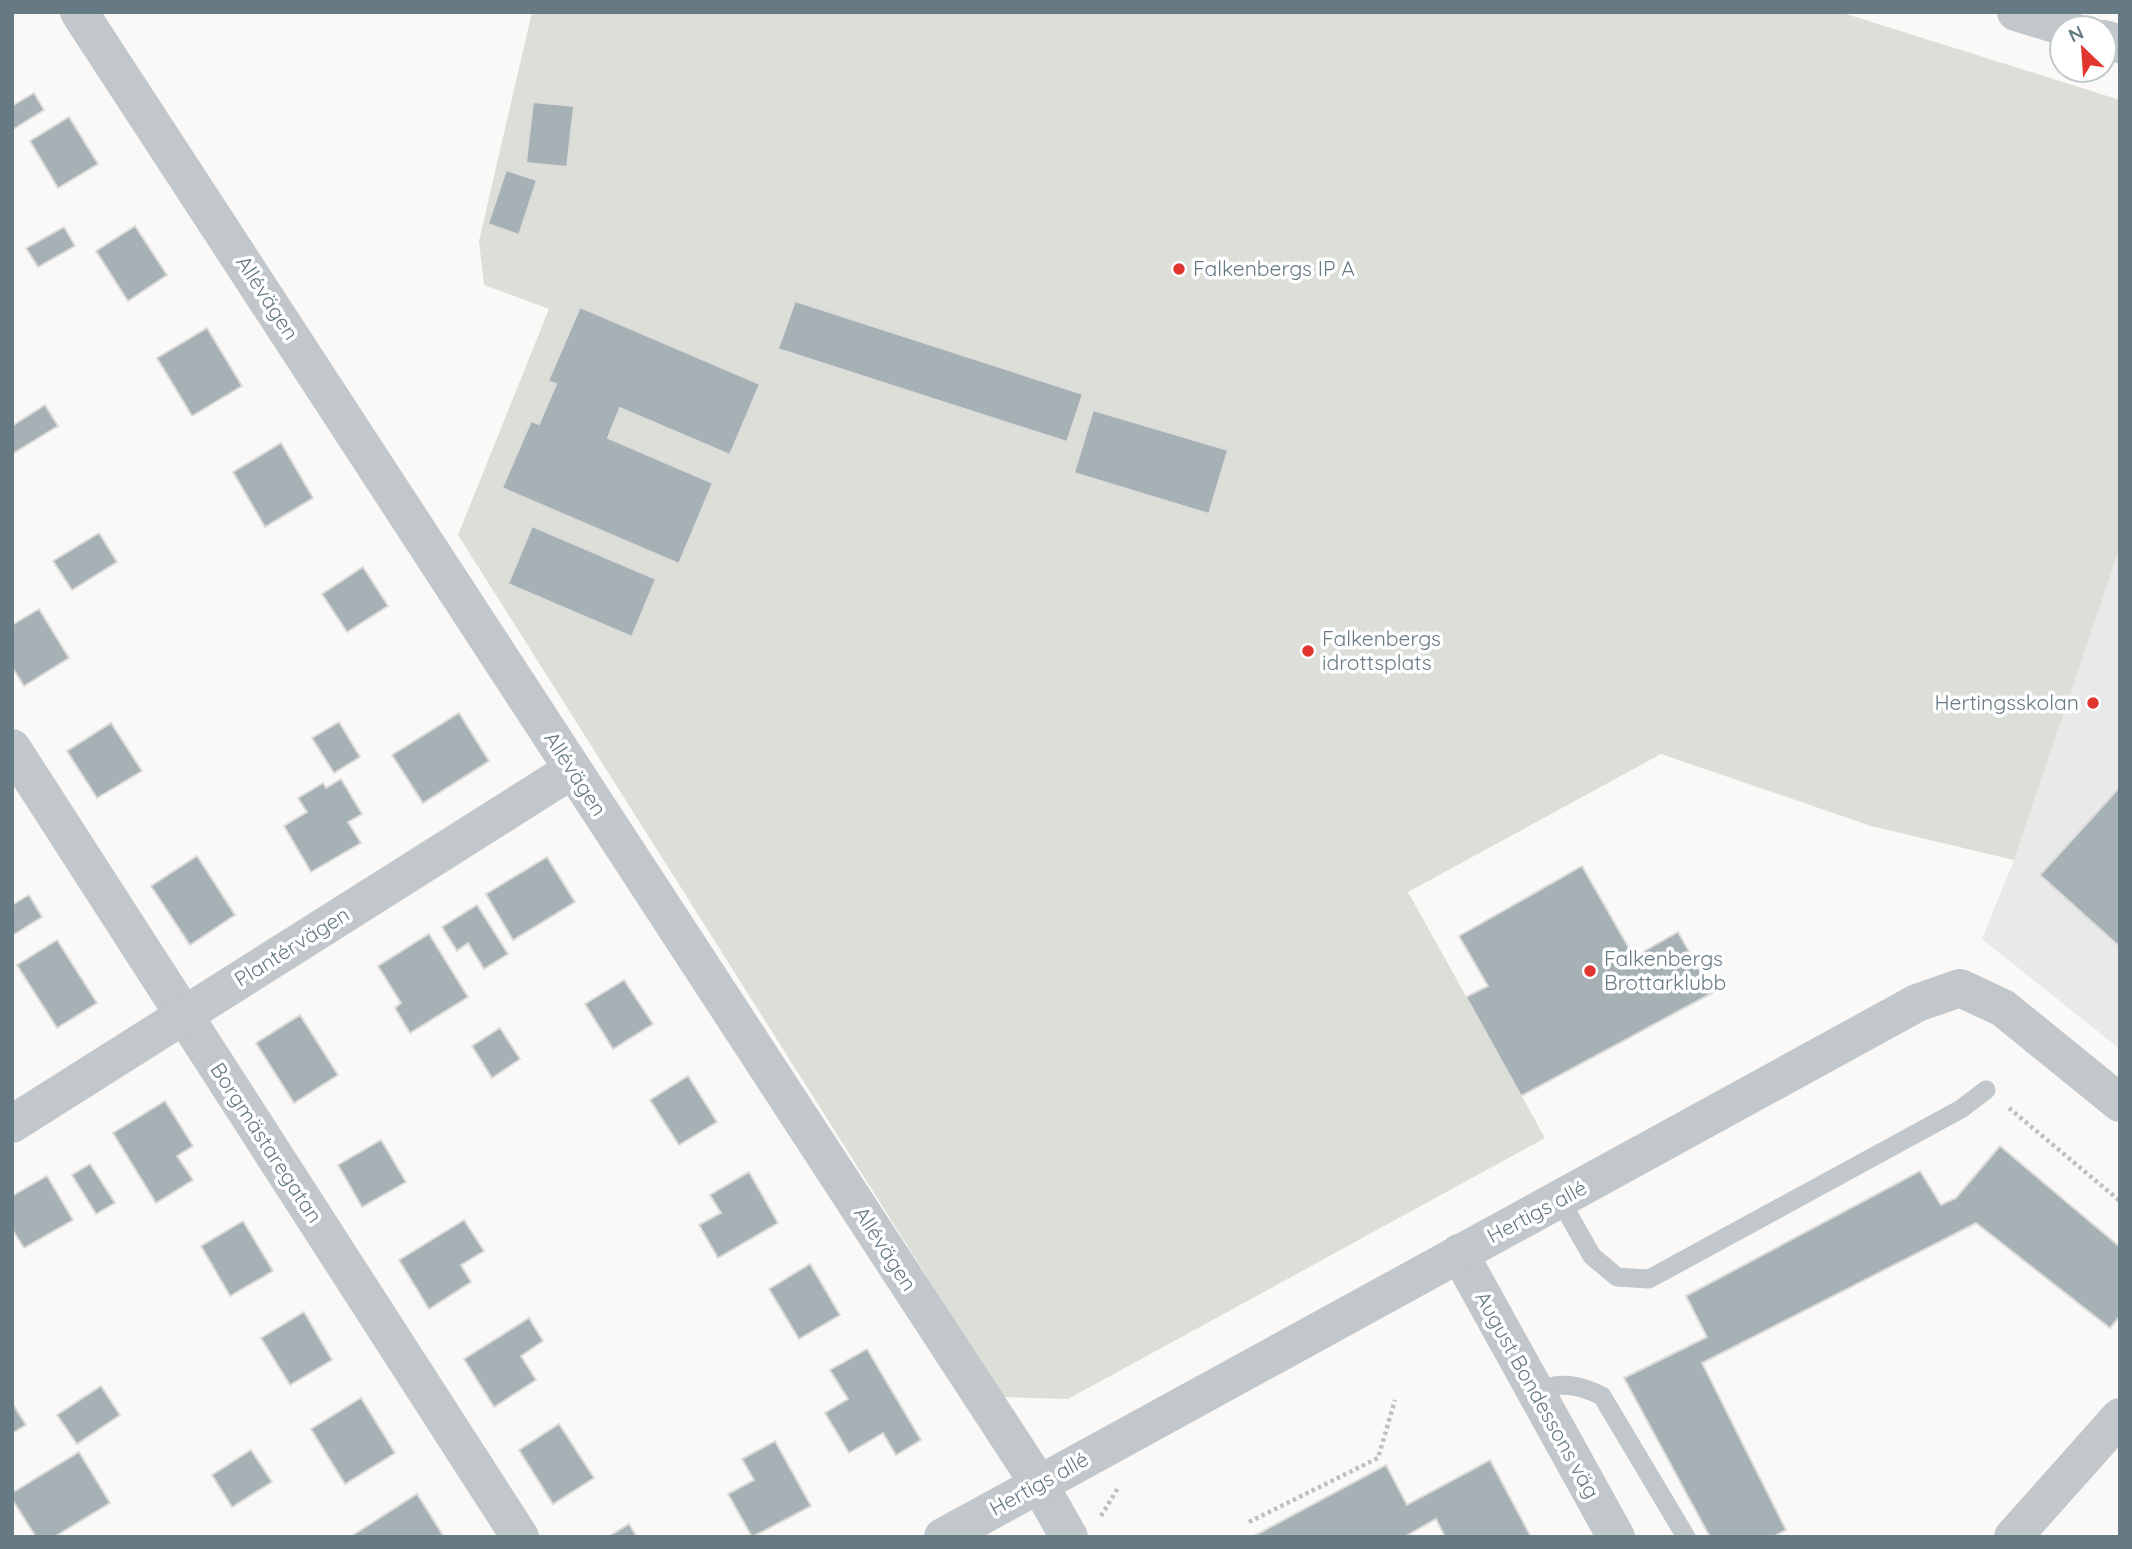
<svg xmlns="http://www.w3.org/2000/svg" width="2132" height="1549" font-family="Quicksand,sans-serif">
	<rect width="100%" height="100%" fill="#faf9f8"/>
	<path fill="#e8e9e9" d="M2120 547V1049L1982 939 2014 860Z"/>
	<path fill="#dbdfd7" d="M532 12H1840L2120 100V547L2014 860 1871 826 1661 754 1408 892 1545 1138 1068 1399 1003 1397 458 535 549 309 484 285 479 241Z"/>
	<g fill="#a5b1b5" stroke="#dcdbda" stroke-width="2">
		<path d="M34 93 44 110 12 130V106Z"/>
		<path d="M533 102 574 106 567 167 526 163Z"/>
		<path d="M69 117 98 164 58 188 30 141Z"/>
		<path d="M506 170 537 180 519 235 488 224Z"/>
		<path d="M135 226 167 275 128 301 96 251Z"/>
		<path d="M64 227 75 246 38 267 26 248Z"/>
		<path d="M795 301 1083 394 1067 442 778 349Z"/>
		<path d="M580 307 760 384 730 455 620 408 608 438 713 483 679 564 502 488 531 421 539 424 556 384 548 381Z"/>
		<path d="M207 328 242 386 192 416 157 358Z"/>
		<path d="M45 405 58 426 12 454V426Z"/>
		<path d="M1093 410 1228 450 1209 514 1074 473Z"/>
		<path d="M281 443 313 498 265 527 233 472Z"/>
		<path d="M532 526 656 579 632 637 508 584Z"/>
		<path d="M99 533 117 562 72 590 53 561Z"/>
		<path d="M363 567 388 606 347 632 322 594Z"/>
		<path d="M39 609 69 658 24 686 12 667V625Z"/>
		<path d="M459 713 489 761 423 803 392 755Z"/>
		<path d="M339 722 360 757 334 773 312 738Z"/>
		<path d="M111 723 142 771 97 798 67 751Z"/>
		<path d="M341 779 362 814 348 822 361 843 311 872 284 826 307 812 298 798 323 783 326 788Z"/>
		<path d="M2120 787V947L2040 875Z"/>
		<path d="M197 856 235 915 190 945 151 886Z"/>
		<path d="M547 857 575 902 513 940 486 894Z"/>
		<path d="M1582 866 1634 957 1678 932 1712 993 1521 1096 1466 997 1488 986 1459 936Z"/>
		<path d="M29 895 42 917 13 935 12 905Z"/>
		<path d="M477 905 508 954 484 969 468 943 457 951 442 927Z"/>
		<path d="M429 934 468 997 410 1033 395 1008 401 1003 378 966Z"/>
		<path d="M57 940 97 1003 57 1028 17 965Z"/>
		<path d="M624 980 653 1024 613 1049 585 1004Z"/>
		<path d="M300 1015 338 1075 294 1103 256 1043Z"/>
		<path d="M500 1028 520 1059 492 1078 472 1046Z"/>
		<path d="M688 1076 717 1122 679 1145 650 1100Z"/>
		<path d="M165 1101 193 1146 177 1156 193 1180 156 1203 113 1133Z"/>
		<path d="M381 1140 406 1182 362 1207 338 1165Z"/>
		<path d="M2000 1146 2120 1247V1316L2110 1328 1976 1223 1702 1363 1786 1530 1773 1537H1710L1624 1378 1707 1337 1686 1296 1920 1171 1941 1205 1956 1198Z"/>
		<path d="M90 1164 115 1203 96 1214 72 1175Z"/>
		<path d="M749 1172 778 1223 718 1258 699 1225 721 1213 710 1195Z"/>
		<path d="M47 1176 73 1220 24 1248 12 1229V1196Z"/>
		<path d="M464 1220 484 1251 461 1265 471 1282 429 1309 399 1260Z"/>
		<path d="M243 1221 273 1271 230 1296 201 1246Z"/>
		<path d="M810 1264 840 1315 799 1339 769 1289Z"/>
		<path d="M304 1312 332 1360 290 1385 261 1338Z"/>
		<path d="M529 1318 543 1341 521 1356 536 1380 494 1407 464 1359Z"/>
		<path d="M867 1349 921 1440 896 1455 883 1433 849 1453 825 1413 848 1399 830 1370Z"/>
		<path d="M101 1386 120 1415 77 1444 57 1415Z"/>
		<path d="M361 1398 395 1453 345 1484 311 1429Z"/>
		<path d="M12 1403 26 1425 12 1433Z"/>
		<path d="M559 1424 594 1478 553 1504 519 1450Z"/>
		<path d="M775 1441 811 1506 752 1537 728 1494 754 1480 742 1459Z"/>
		<path d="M251 1450 272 1482 232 1507 212 1475Z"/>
		<path d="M79 1452 110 1503 54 1537H36L12 1499V1493Z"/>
		<path d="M1490 1460 1531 1537H1445L1436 1519 1404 1537H1252L1386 1465 1407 1505Z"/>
		<path d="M417 1494 444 1537H350Z"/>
		<path d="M629 1524 637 1537H608Z"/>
	</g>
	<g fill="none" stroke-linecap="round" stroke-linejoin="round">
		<g stroke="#bbc0c2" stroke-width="4.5" stroke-dasharray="3.5 3.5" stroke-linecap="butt">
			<path d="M2009 1108 2120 1201"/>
			<path d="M1101 1516 1118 1488"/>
			<path d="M1249 1522 1378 1458 1395 1400"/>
		</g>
		<g stroke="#c1c7ca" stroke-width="19">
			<path d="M1560 1200 1592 1256 1617 1277 1649 1279 1961 1109 1986 1090"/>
			<path d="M1535 1393C1558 1380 1580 1385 1602 1396L1686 1537"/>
		</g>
		<g stroke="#c1c7ca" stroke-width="38">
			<path d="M79 12 1039 1484 1069 1537"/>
			<path d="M2016 12 2068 28"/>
			<path d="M2104 39 2120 44"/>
			<path d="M12 748 520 1537"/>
			<path d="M12 1124 572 770"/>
			<path d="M1459 1253 1616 1537"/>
			<path d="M943 1537 1917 1003 1960 988 2003 1008 2120 1103"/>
			<path d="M2013 1537 2120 1417"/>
		</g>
	</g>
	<g fill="#e13630" stroke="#fff" stroke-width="2.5">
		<circle cx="1179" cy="269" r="7"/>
		<circle cx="1308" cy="651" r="7"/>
		<circle cx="2093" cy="703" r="7"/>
		<circle cx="1590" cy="971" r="7"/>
	</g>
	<g text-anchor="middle" stroke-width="7" stroke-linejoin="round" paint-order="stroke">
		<g font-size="21" fill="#657a82" stroke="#fff" text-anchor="start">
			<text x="1193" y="276">Falkenbergs IP A</text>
			<text x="1322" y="646">Falkenbergs<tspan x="1322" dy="24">idrottsplats</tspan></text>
			<text x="2079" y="710" text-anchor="end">Hertingsskolan</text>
			<text x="1604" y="966">Falkenbergs<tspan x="1604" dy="24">Brottarklubb</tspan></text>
		</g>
		<g font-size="21" fill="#657a82" stroke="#fff">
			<text transform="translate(267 298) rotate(57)" y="7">Allévägen</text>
			<text transform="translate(575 774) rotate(57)" y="7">Allévägen</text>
			<text transform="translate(292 947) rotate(-32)" y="7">Plantérvägen</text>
			<text transform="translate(266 1143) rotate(57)" y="7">Borgmästaregatan</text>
			<text transform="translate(1537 1212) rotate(-28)" y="7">Hertigs allé</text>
			<text transform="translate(885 1249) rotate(57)" y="7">Allévägen</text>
			<text transform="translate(1537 1395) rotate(61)" y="7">August Bondessons väg</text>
			<text transform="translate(1039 1484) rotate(-29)" y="7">Hertigs allé</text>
		</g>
	</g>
	<rect width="2132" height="1549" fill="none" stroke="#657a82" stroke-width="28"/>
	<g transform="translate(2083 49) rotate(335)"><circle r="33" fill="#ffffff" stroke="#c1cacd" stroke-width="2"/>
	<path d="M0-5L12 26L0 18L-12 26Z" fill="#e13630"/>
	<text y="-10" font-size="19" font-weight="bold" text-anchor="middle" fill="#657a82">N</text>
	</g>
</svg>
